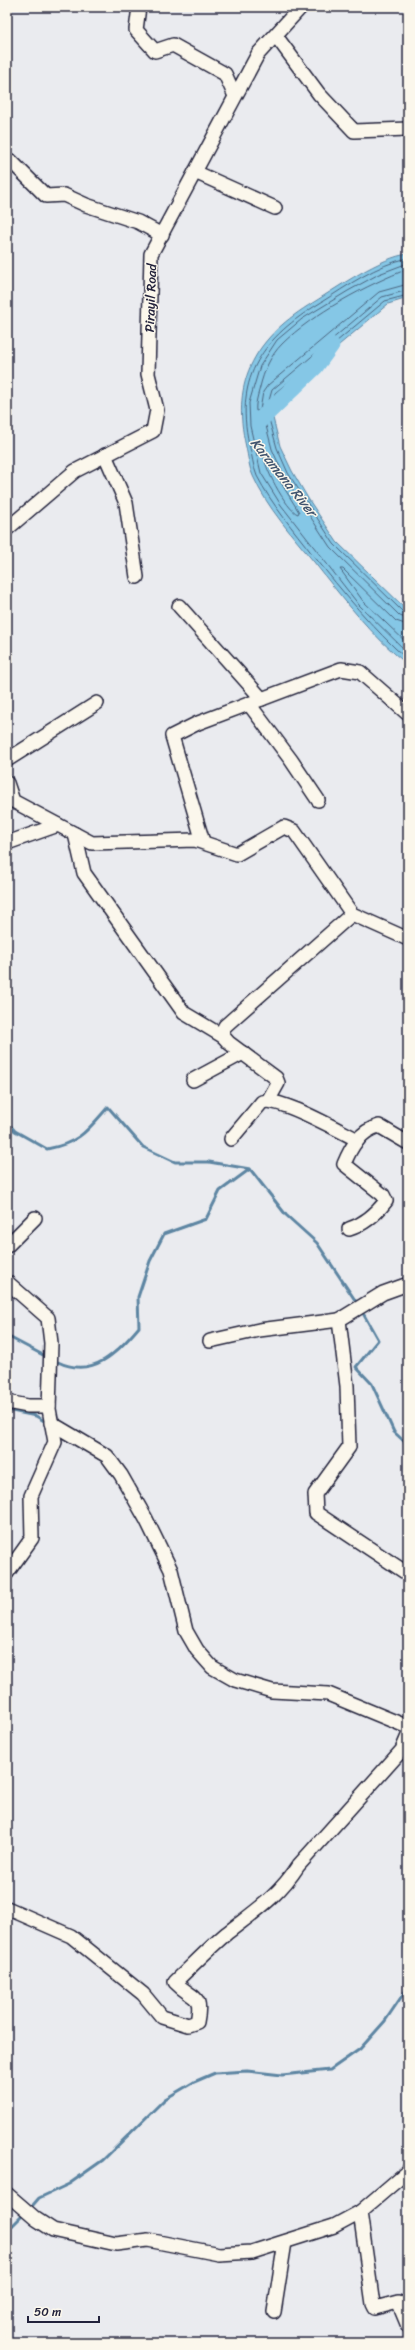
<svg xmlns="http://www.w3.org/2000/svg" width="415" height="2350" font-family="Sriracha,sans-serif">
	<rect width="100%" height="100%" fill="#eaebef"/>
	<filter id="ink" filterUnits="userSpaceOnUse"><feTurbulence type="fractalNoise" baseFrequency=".025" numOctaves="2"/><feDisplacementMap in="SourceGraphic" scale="8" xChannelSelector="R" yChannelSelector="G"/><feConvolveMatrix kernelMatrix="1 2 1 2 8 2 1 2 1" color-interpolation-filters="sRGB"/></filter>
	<g filter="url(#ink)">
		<path fill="#85c7e6" stroke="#5d85a2" d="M408 254V298L388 304 278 396 273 418 280 446 292 471 309 500 337 542 408 611V665C372 636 343 599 314 562 293 536 267 508 253 476 249 468 248 456 246 447 230 379 257 336 314 302 338 287 381 257 408 254Z"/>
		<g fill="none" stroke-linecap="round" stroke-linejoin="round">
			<g stroke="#4a647f" stroke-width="1">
				<path d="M408 258C376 265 347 286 320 303 264 337 234 376 249 444 252 454 253 467 257 476 272 505 293 529 313 555 343 592 372 628 408 660"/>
				<path d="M408 263 379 274 348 291 302 319 277 340 260 366 249 403 250 426 261 473 281 505 359 605 408 653"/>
				<path d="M408 269C368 284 312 314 282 344 270 356 264 371 260 387 258 395 255 403 256 411L260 410 263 392 268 385 379 292 408 284"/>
				<path d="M408 290 382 297 272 390 264 418 272 449 284 476 330 547 400 616 408 619"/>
				<path d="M408 295 385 301 275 393 269 419 277 448 288 473 334 544 403 612 408 614"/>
				<path d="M264 451 267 452 278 478 299 512 298 514C287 511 260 462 264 451Z"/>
				<path d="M408 625 396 621 343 569H340L363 601 408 644"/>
			</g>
			<g stroke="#5d85a2" stroke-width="3">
				<path d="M7 1122 15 1131 47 1149C79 1143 87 1131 108 1107L143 1147 175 1162H209L250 1169"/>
				<path d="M364 1315 378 1340 356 1367 372 1384 394 1432 408 1445"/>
				<path d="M7 1336 43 1355"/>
				<path d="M58 1362C93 1379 118 1352 139 1327L138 1297 150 1261 164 1234 206 1219 220 1191 250 1169 286 1215 317 1243 355 1300"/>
				<path d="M7 1410 36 1416 44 1421"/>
				<path d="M133 1484 140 1496"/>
				<path d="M33 2205 39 2198 69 2184 103 2160 165 2099 194 2082 215 2073 247 2071 282 2075 330 2070 360 2049 385 2021 408 1987"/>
				<path d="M7 2231 21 2217"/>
			</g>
			<path stroke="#85c7e6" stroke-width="17" d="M260 420 315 367 331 345"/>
			<defs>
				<g id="minor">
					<path d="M139 7 136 30 155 51 173 45 225 74 235 96"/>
					<path d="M276 36 319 94 354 131 408 129"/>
					<path d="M7 161H11L46 196 64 195 86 205 138 222 162 235"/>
					<path d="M195 172 275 208"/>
					<path d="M105 455 126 503 137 577"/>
					<path d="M7 529 75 471 153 431 157 410 148 374 151 254 258 54 301 7"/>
					<path d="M179 606 262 699"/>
					<path d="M249 704 291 760 318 800"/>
					<path d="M7 760 97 703"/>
					<path d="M7 783 13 801 92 843 195 840 237 854 284 827 294 831 352 914 408 939"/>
					<path d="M75 834 84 873 184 1013 224 1037"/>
					<path d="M203 842 172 736 198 723 341 669 360 672 408 714"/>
					<path d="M7 843 58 825"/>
					<path d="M193 1080 243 1053"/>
					<path d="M269 1099 278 1083 276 1078 229 1043 221 1034 225 1026 352 914"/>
					<path d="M231 1139 262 1102C279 1096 339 1131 358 1140"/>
					<path d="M349 1229C365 1224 376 1214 386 1201L383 1195 344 1164C351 1147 360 1131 379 1126L408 1143"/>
					<path d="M7 1246 35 1218"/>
					<path d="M7 1282 48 1318 51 1343 49 1409 55 1442 31 1496 32 1538 7 1573"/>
					<path d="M408 1284 383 1293 339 1320 347 1386 349 1447 315 1494 316 1513 408 1574"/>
					<path d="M210 1341 259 1330 339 1320"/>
					<path d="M7 1402 28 1406H49"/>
					<path d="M51 1423 107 1456 121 1475 146 1519 171 1570 186 1631 197 1650 212 1667 235 1680 272 1691 328 1694 408 1727"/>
					<path d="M7 1908 71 1936 143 1994 162 2017 188 2025 197 2022C203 1992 193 2001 175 1982 192 1966 209 1948 227 1933 255 1911 278 1897 298 1866L402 1750 408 1736"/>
					<path d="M7 2194 36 2219 53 2230 116 2244 148 2240 219 2254 252 2252 334 2226 360 2212 408 2171"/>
					<path d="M360 2212 373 2304 375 2308 398 2302 408 2326"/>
					<path d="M274 2312 285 2242"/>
				</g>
			</defs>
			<use href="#minor" stroke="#22223b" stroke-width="16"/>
			<use href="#minor" stroke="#fbf7ec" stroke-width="13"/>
		</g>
	</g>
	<g text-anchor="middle" stroke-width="3" stroke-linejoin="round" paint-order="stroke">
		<g font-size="13" fill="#22223b" stroke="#fbf7ec">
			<text transform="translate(150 298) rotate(-88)" y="5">Pirayil Road</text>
		</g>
		<g font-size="14" font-style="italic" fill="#40546e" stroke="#fbf7ec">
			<text transform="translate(284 477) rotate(51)" y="5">Karamana River</text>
		</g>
	</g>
	<rect width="415" height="2350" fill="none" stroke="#fbf7ec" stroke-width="24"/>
	<rect x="12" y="12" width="391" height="2326" fill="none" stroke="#22223b" stroke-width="1.5" filter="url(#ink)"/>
	<path d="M28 2316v6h71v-6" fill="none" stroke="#22223b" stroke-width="2"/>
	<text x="34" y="2316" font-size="12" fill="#22223b" stroke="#fbf7ec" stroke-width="3" paint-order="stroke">50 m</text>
</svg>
